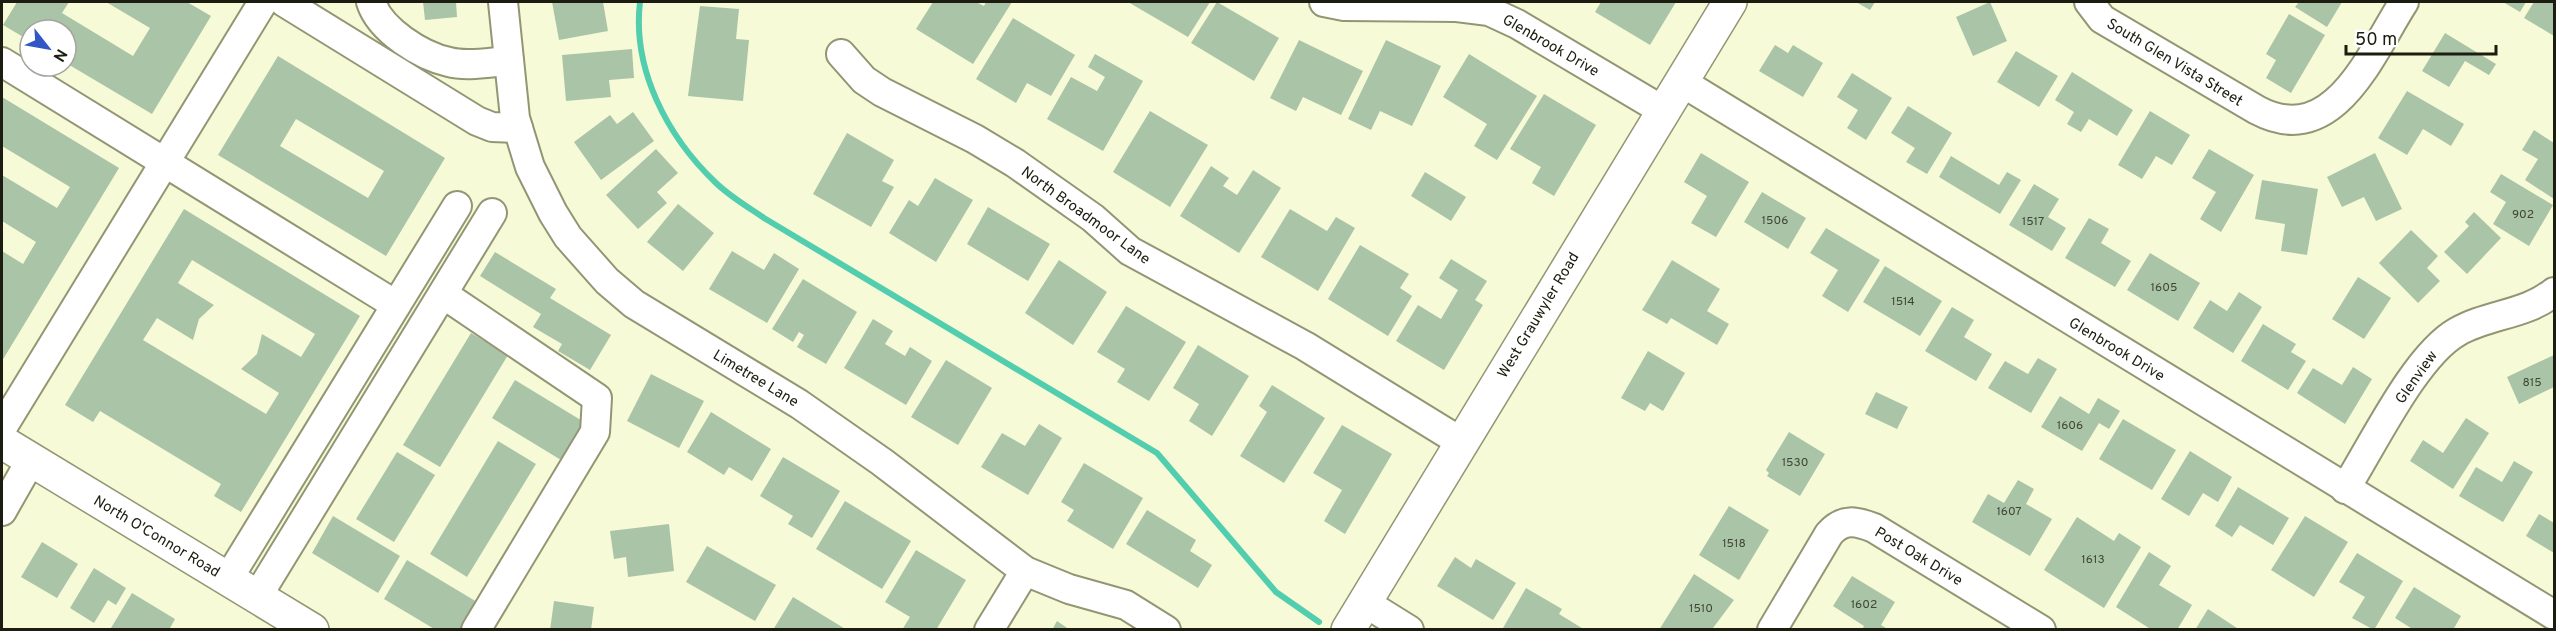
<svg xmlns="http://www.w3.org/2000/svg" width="2556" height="631" font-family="Overpass,sans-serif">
	<rect width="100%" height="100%" fill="#f7fad6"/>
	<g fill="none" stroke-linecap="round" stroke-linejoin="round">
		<path stroke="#52ceaf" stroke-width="6" d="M640 2C632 69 667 136 715 182 729 196 748 207 764 218L1157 453 1276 592 1319 622"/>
	</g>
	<g fill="#aac4a8" fill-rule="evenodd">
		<path d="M17 2H69L62 13 133 56 150 28 106 2H187L211 16 152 114 66 63V30H30V41L3 25Z"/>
		<path d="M423 2H456L457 17 425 20Z"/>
		<path d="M552 2H603L608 31 559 40Z"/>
		<path d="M933 2H976L984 6 986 2H1012L973 64 916 29Z"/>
		<path d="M1128 2H1210L1188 37Z"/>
		<path d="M1217 2 1279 38 1254 81 1191 43Z"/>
		<path d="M1601 2H1676L1650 45 1595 12Z"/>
		<path d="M1856 2H1875L1870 10Z"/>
		<path d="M1990 2 2007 41 1973 56 1956 17Z"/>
		<path d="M2299 2H2342L2327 27 2295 7Z"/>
		<path d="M2503 2H2526L2520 12Z"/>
		<path d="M2534 2H2554V36L2524 18Z"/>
		<path d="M700 6 739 9 736 39 749 40 743 101 688 96Z"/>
		<path d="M2289 14 2325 35 2291 93 2266 78 2276 60 2266 54Z"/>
		<path d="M1013 18 1075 55 1051 96 1027 83 1016 103 976 79Z"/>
		<path d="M2445 33 2496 64 2489 75 2465 61 2449 87 2422 71Z"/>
		<path d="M1299 40 1363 71 1341 115 1303 97 1296 111 1270 98Z"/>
		<path d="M1386 40 1441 66 1412 126 1380 111 1371 130 1348 119Z"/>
		<path d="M1775 45 1788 53 1793 45 1823 63 1803 97 1759 71Z"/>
		<path d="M632 49 634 78 609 80 611 97 566 101 562 55Z"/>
		<path d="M2016 51 2058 76 2039 107 1997 82Z"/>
		<path d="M1095 54 1143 81 1103 151 1047 119 1071 77 1097 91 1105 77 1088 67Z"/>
		<path d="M1469 54 1537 96 1497 160 1474 146 1487 124 1443 97Z"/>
		<path d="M278 56 445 158 386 256 218 155ZM296 119 384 171 368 198 280 146Z"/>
		<path d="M2072 72 2133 110 2117 136 2089 119 2081 132 2067 124 2074 112 2055 100Z"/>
		<path d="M1852 73 1892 98 1866 140 1847 128 1858 110 1837 97Z"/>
		<path d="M2407 91 2464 124 2451 146 2423 129 2407 155 2378 138Z"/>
		<path d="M1544 94 1596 125 1554 196 1532 183 1541 167 1510 149Z"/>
		<path d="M2 97 119 168 2 361V251L23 264 36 242 2 221V175L57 208 70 187 2 146Z"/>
		<path d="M1908 106 1952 133 1927 174 1906 162 1915 148 1891 133Z"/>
		<path d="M1150 111 1208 145 1170 207 1113 172Z"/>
		<path d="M2150 111 2190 135 2172 165 2156 156 2142 179 2118 165Z"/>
		<path d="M633 112 654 141 601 180 574 142 610 115 617 124Z"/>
		<path d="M2534 130 2554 143V199L2525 180 2538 159 2522 150Z"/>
		<path d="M847 133 894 160 882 181 894 187 871 227 813 194Z"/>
		<path d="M656 149 678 173 657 192 667 203 638 229 606 195Z"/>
		<path d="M2209 149 2254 175 2221 232 2200 219 2216 192 2192 178Z"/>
		<path d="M1701 153 1749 182 1716 237 1691 223 1707 196 1684 182Z"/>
		<path d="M2375 153 2402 209 2376 221 2364 197 2342 207 2327 177Z"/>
		<path d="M1951 156 1999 185 2007 172 2021 180 2000 214 1939 177Z"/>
		<path d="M1211 166 1229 178 1223 186 1237 195 1253 170 1281 188 1239 253 1180 216Z"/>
		<path d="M1425 172 1466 197 1451 221 1411 196Z"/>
		<path d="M2501 174 2553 205 2529 246 2493 224 2506 202 2490 192Z"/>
		<path d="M935 178 973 200 936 262 889 233 909 200 918 206Z"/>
		<path d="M2262 180 2318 189 2307 255 2281 251 2285 224 2255 219Z"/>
		<path d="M2034 184 2059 199 2048 217 2066 228 2052 251 2009 225Z"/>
		<path d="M1762 192 1806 218 1788 249 1744 222Z"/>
		<path d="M678 204 714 233 683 271 647 242Z"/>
		<path d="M988 207 1050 244 1028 281 967 244Z"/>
		<path d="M184 209 360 316 241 512 214 496 221 484 100 411 93 422 65 405ZM192 260 315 334 301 357 262 334 257 354 241 369 279 393 266 414 143 340 157 318 193 340 199 319 214 305 178 283Z"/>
		<path d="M1290 209 1327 231 1336 217 1355 228 1318 291 1261 257Z"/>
		<path d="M2474 212 2501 238 2467 274 2444 252 2469 226 2465 222Z"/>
		<path d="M2089 218 2109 229 2101 243 2131 261 2115 287 2065 258Z"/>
		<path d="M1826 228 1880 260 1848 312 1822 296 1838 270 1810 253Z"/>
		<path d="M2411 230 2438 256 2427 268 2440 281 2418 303 2379 263Z"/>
		<path d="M1360 245 1409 274 1400 288 1412 296 1388 336 1328 299Z"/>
		<path d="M732 251 764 270 774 253 799 269 767 323 709 289Z"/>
		<path d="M495 252 556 289 550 298 611 335 590 370 558 351 562 344 533 327 541 314 480 276Z"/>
		<path d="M2150 253 2200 283 2178 321 2127 290Z"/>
		<path d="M1451 259 1487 281 1475 300 1483 305 1444 370 1396 341 1418 305 1441 319 1458 290 1439 278Z"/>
		<path d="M1059 260 1107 292 1073 345 1025 313Z"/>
		<path d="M1672 260 1720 289 1707 311 1729 324 1717 345 1671 318 1667 324 1642 310Z"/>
		<path d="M1885 266 1942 301 1920 336 1863 302Z"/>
		<path d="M2358 277 2391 298 2364 339 2332 319Z"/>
		<path d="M803 279 857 312 826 364 797 347 804 335 799 332 793 342 772 329Z"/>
		<path d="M2239 292 2262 307 2233 353 2193 328 2210 300 2227 311Z"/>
		<path d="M1126 306 1186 342 1149 401 1117 382 1125 369 1097 352Z"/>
		<path d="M1952 307 1974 320 1964 337 1992 354 1976 381 1925 351Z"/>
		<path d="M873 319 893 331 885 344 905 356 910 347 932 361 906 405 844 368Z"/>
		<path d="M2263 324 2296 344 2291 352 2306 361 2288 390 2241 361Z"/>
		<path d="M471 333 508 355 440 467 403 445Z"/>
		<path d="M1198 345 1249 376 1212 436 1189 421 1199 404 1173 388Z"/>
		<path d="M1648 351 1685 373 1663 411 1650 403 1645 411 1621 398Z"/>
		<path d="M2554 355V387L2519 404 2507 377Z"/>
		<path d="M2038 358 2057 369 2031 413 1988 388 2005 361 2028 374Z"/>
		<path d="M946 360 992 388 958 445 911 417Z"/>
		<path d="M2353 367 2372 379 2345 424 2297 393 2313 368 2342 385Z"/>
		<path d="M651 374 704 401 679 448 627 421Z"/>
		<path d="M515 380 584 422 561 460 492 418Z"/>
		<path d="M1272 385 1325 418 1284 483 1240 456 1267 412 1259 406Z"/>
		<path d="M1876 392 1908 407 1897 429 1865 414Z"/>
		<path d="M2060 396 2089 414 2098 398 2120 411 2109 429 2099 423 2082 451 2041 427Z"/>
		<path d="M711 412 771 449 752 481 729 467 724 475 687 452Z"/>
		<path d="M2466 418 2489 433 2453 489 2410 461 2423 440 2443 453Z"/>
		<path d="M2123 419 2176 450 2152 490 2099 459Z"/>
		<path d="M1039 424 1062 438 1028 495 981 467 1002 433 1025 446Z"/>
		<path d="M1342 425 1392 454 1345 534 1324 521 1342 490 1313 473Z"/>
		<path d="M1789 432 1825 454 1800 496 1767 476 1769 473 1766 470Z"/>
		<path d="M498 441 536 464 467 577 430 554Z"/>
		<path d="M2190 451 2232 477 2218 502 2203 493 2189 516 2161 499Z"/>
		<path d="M397 452 435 475 394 542 356 519Z"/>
		<path d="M783 457 840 491 812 538 788 524 793 516 760 496Z"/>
		<path d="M2514 461 2533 472 2503 522 2459 496 2476 467 2502 482Z"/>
		<path d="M1084 463 1143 498 1113 549 1067 521 1074 510 1061 502Z"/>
		<path d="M2018 480 2034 489 2026 504 2052 519 2030 556 1972 522 1988 494 2004 503Z"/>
		<path d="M2238 487 2289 518 2273 545 2240 525 2232 537 2215 526Z"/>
		<path d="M845 501 911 541 882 589 816 549Z"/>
		<path d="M1729 506 1769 530 1739 580 1699 555Z"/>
		<path d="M1147 510 1196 540 1190 551 1212 565 1198 588 1126 544Z"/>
		<path d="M2539 514 2554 523V553L2526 536Z"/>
		<path d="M333 516 400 556 378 593 312 553Z"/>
		<path d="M2305 516 2348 542 2314 597 2271 570Z"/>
		<path d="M2077 517 2114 541 2119 533 2141 547 2104 608 2044 570Z"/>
		<path d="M669 524 674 571 628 577 626 557 614 559 610 531Z"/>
		<path d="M42 542 78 564 57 598 21 577Z"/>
		<path d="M707 546 776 585 755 621 686 582Z"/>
		<path d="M916 550 966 580 936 630H902L910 617 885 602Z"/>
		<path d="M2149 552 2171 566 2159 585 2192 605 2177 630H2152L2116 607Z"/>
		<path d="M2357 553 2403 581 2374 630 2352 618 2365 597 2339 582Z"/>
		<path d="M1455 557 1471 568 1476 559 1516 583 1493 620 1437 586Z"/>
		<path d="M407 560 477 602 460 630H436L384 599Z"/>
		<path d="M94 568 126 588 116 605 108 600 94 623 70 608Z"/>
		<path d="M1694 574 1734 600 1713 628 1716 630H1659Z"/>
		<path d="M1852 576 1895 602 1881 625 1889 630H1862L1864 626 1833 606Z"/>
		<path d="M2414 587 2461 616 2453 630H2414L2395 618Z"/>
		<path d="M1526 588 1562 609 1559 614 1585 630 1503 628Z"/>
		<path d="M132 593 175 619 169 630 111 628Z"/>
		<path d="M793 597 847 630H773Z"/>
		<path d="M554 601 594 607 591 630H550Z"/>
		<path d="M2208 609 2240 630H2195Z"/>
		<path d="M1057 621 1070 630H1052Z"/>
	</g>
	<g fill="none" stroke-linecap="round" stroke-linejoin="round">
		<defs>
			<g id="minor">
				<path d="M284 2 477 121 492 127 518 128"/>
				<path d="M371 2C380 30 421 56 449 62 467 67 491 62 509 61"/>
				<path d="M503 2 515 118 530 167 553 213 568 237 607 281 634 304 799 404 882 462 1025 571 1069 589 1126 605 1166 630"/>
				<path d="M1324 2 1344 6 1457 7 1489 11 1517 24 1662 110"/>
				<path d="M2089 2 2102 19 2257 110C2334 151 2371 53 2404 2"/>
				<path d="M841 54 864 80 882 92 975 139 1015 163 1093 218 1130 251 1305 346 1461 442"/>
				<path d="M2 62 396 305"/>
				<path d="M1680 81 2554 615"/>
				<path d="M443 294 597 398 595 432 476 630"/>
				<path d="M2 428 263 2"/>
				<path d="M2345 489C2373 445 2415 356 2457 332 2488 314 2526 315 2554 292"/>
				<path d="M2 511 31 460"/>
				<path d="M228 579 457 206"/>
				<path d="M257 597 492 213"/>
				<path d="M1364 602 1409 630"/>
				<path d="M989 630 1025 571"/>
				<path d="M1772 630 1829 534C1843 518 1856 521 1874 528L2041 630"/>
			</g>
			<g id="major">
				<path d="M2 442 312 630"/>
				<path d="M1348 630 1730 2"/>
			</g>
		</defs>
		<use href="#minor" stroke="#939674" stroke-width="32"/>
		<use href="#major" stroke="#939674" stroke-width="36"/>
		<use href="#minor" stroke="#fff" stroke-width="28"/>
		<use href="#major" stroke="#fff" stroke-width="33"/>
	</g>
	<g text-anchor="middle" stroke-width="4.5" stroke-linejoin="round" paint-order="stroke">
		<g font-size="12" fill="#404736">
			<text x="2523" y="218">902</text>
			<text x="1775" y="224">1506</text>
			<text x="2033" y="225">1517</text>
			<text x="2164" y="291">1605</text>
			<text x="1903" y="305">1514</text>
			<text x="2532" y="386">815</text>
			<text x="2070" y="429">1606</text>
			<text x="1795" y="466">1530</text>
			<text x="2009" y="515">1607</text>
			<text x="1734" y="547">1518</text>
			<text x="2093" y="563">1613</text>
			<text x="1864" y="608">1602</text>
			<text x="1701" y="612">1510</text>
		</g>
		<g font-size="15" fill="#1c1d10" stroke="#fff">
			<text transform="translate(1551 45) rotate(30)" y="5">Glenbrook Drive</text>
			<text transform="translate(2175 62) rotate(31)" y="5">South Glen Vista Street</text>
			<text transform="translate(1086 215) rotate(36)" y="5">North Broadmoor Lane</text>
			<text transform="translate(1538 315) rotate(-59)" y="5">West Grauwyler Road</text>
			<text transform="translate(2117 349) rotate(31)" y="5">Glenbrook Drive</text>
			<text transform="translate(2416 377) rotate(-55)" y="5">Glenview</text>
			<text transform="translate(756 378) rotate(31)" y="5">Limetree Lane</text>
			<text transform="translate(157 536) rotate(31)" y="5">North O'Connor Road</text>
			<text transform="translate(1919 556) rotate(31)" y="5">Post Oak Drive</text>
		</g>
	</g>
	<rect width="2556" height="631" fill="none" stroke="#1c1d10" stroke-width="6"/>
	<g transform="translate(48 48) rotate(121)"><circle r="28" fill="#ffffff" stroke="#a4a59f" stroke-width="1.5"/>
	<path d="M0-4.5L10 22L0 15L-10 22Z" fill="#3356c7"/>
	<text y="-9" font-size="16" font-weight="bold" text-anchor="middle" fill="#1c1d10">N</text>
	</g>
	<path d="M2346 45v9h150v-9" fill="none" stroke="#1c1d10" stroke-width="3"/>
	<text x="2355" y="45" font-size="18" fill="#1c1d10" stroke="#ffffff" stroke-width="4.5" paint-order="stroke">50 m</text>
</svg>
